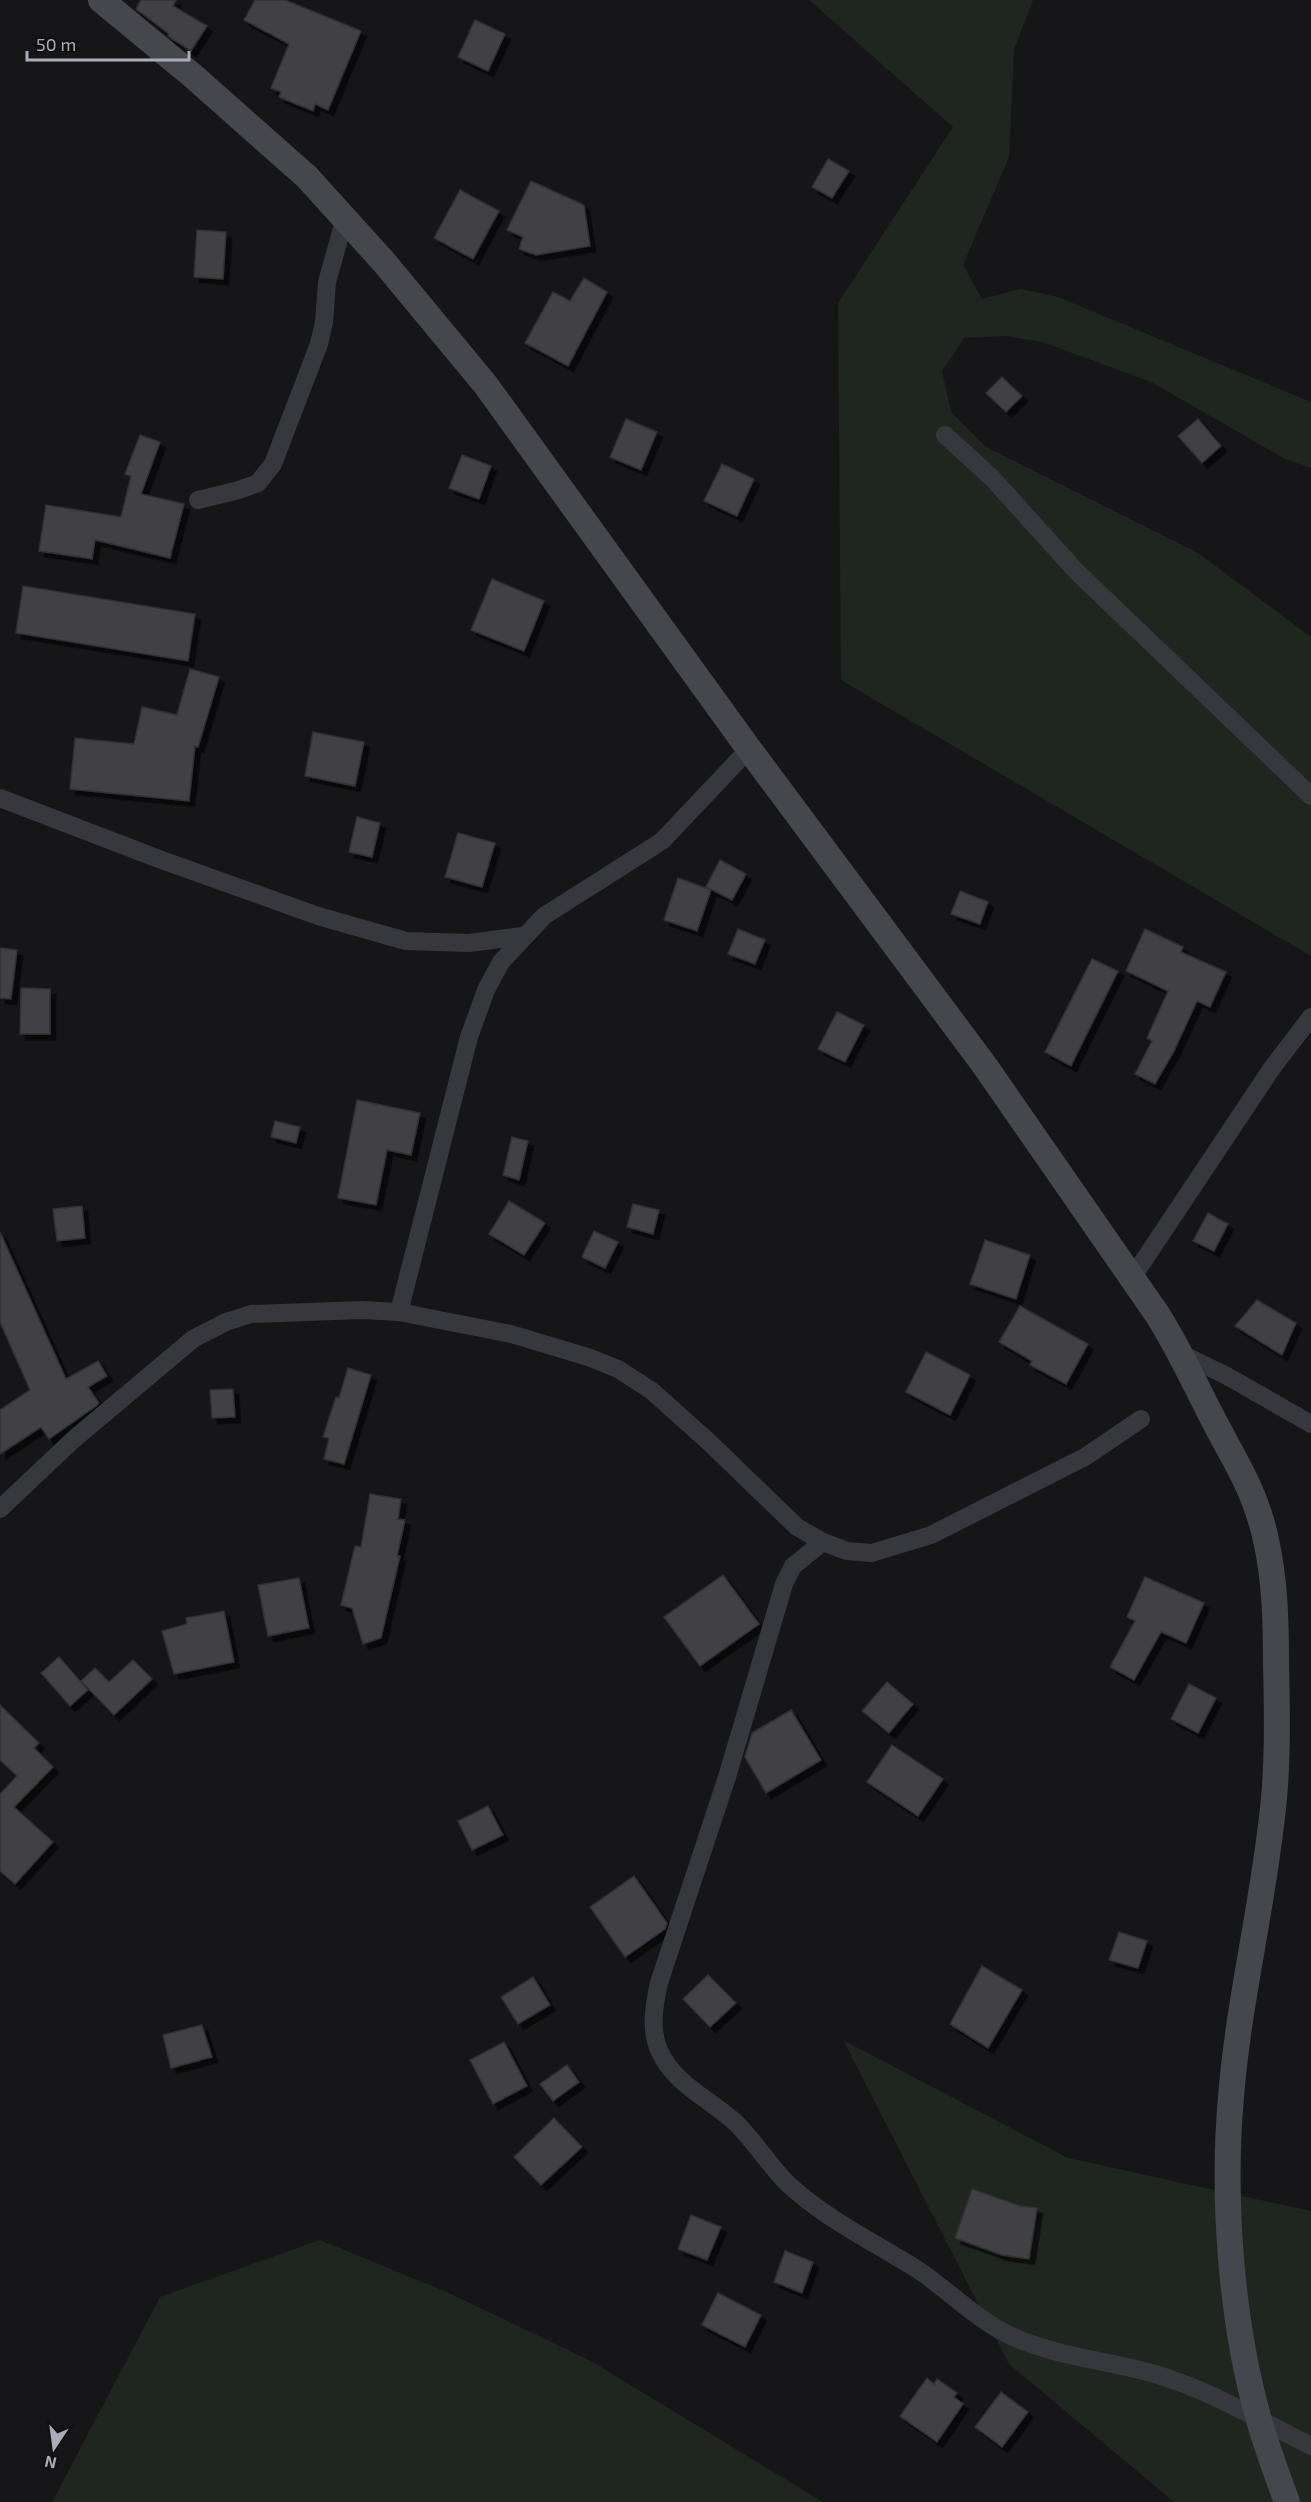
<svg xmlns="http://www.w3.org/2000/svg" width="1311" height="2502" font-family="'Exo 2',sans-serif">
	<defs>
		<filter id="shadow"><feDropShadow dx="5.5" dy="5.5" stdDeviation="0" flood-color="#0009"/></filter>
	</defs>
	<rect width="100%" height="100%" fill="#161618"/>
	<g fill="#1e261f">
		<path d="M809 0H1033L1014 50 1009 157 963 265 982 299 1021 289 1058 297 1311 402V468L1285 459 1151 382 1042 342 1006 336 964 338 942 371 951 412 986 447 1198 553 1311 637V956L841 680 838 303 953 127Z"/>
		<path d="M843 2040 1068 2158 1311 2211V2502H1174L1009 2364Z"/>
		<path d="M320 2240 449 2293 591 2361 823 2502H52L160 2297Z"/>
	</g>
	<g fill="#404145" stroke="#303034" stroke-width="1.5" filter="url(#shadow)">
		<path d="M141 0H176L173 6 207 26 191 51 172 39 168 36 169 34 136 9Z"/>
		<path d="M255 0H285L361 31 328 110 315 104 313 111 279 97 281 92 271 88 289 44 244 20Z"/>
		<path d="M475 20 505 34 488 71 458 57Z"/>
		<path d="M828 159 849 171 832 198 812 187Z"/>
		<path d="M531 181 584 205 590 246 536 255 519 249 523 237 507 230Z"/>
		<path d="M460 190 499 211 473 259 434 238Z"/>
		<path d="M197 230 226 232 223 279 194 277Z"/>
		<path d="M584 278 607 292 568 366 525 343 553 292 570 301Z"/>
		<path d="M1002 377 1022 396 1006 412 986 393Z"/>
		<path d="M626 419 657 432 641 470 610 457Z"/>
		<path d="M1198 419 1221 446 1202 463 1178 436Z"/>
		<path d="M140 435 160 442 141 494 184 504 170 558 95 540 92 559 39 551 46 505 121 517 131 476 125 474Z"/>
		<path d="M462 455 491 466 479 499 449 488Z"/>
		<path d="M722 464 754 479 737 516 704 501Z"/>
		<path d="M492 579 544 601 524 651 471 630Z"/>
		<path d="M23 586 195 614 188 661 16 633Z"/>
		<path d="M190 669 219 677 198 747 195 746 189 801 70 789 75 738 134 744 142 707 177 715Z"/>
		<path d="M313 732 364 742 355 786 305 776Z"/>
		<path d="M357 817 380 823 372 857 349 852Z"/>
		<path d="M458 833 495 843 482 887 445 877Z"/>
		<path d="M720 860 746 874 732 900 706 887Z"/>
		<path d="M678 878 711 890 697 931 664 920Z"/>
		<path d="M960 891 988 902 980 924 951 914Z"/>
		<path d="M738 929 765 940 755 964 728 954Z"/>
		<path d="M1145 929 1183 947 1181 952 1226 972 1210 1007 1197 1001 1174 1051 1155 1084 1135 1074 1152 1041 1147 1038 1168 991 1126 971Z"/>
		<path d="M0 948 17 950 11 999 0 998Z"/>
		<path d="M1092 959 1118 971 1071 1066 1045 1052Z"/>
		<path d="M21 988 50 989V1034H20Z"/>
		<path d="M837 1012 864 1025 845 1062 818 1049Z"/>
		<path d="M357 1100 420 1113 411 1155 387 1150 376 1205 338 1198Z"/>
		<path d="M275 1121 300 1127 296 1143 271 1137Z"/>
		<path d="M512 1137 528 1141 519 1180 503 1175Z"/>
		<path d="M509 1201 545 1223 524 1255 489 1234Z"/>
		<path d="M633 1204 659 1210 653 1234 627 1227Z"/>
		<path d="M82 1206 85 1238 57 1241 53 1209Z"/>
		<path d="M1208 1213 1228 1224 1214 1251 1193 1241Z"/>
		<path d="M594 1231 618 1242 605 1268 582 1257Z"/>
		<path d="M0 1232 66 1379 98 1361 107 1376 88 1387 99 1403 96 1406 49 1439 41 1427 0 1454V1410L30 1390 0 1322Z"/>
		<path d="M985 1240 1030 1255 1016 1299 970 1284Z"/>
		<path d="M1257 1300 1296 1323 1282 1355 1235 1326Z"/>
		<path d="M1020 1306 1088 1344 1066 1384 1030 1365 1032 1361 999 1342Z"/>
		<path d="M926 1352 970 1375 950 1415 906 1392Z"/>
		<path d="M348 1368 371 1375 344 1464 324 1459 329 1438 323 1437 336 1397 339 1398Z"/>
		<path d="M233 1389 235 1417 212 1418 210 1390Z"/>
		<path d="M370 1494 401 1499 398 1519 405 1520 397 1556H400L381 1638 363 1644 352 1608 341 1605 355 1546 361 1547Z"/>
		<path d="M723 1575 759 1624 700 1666 664 1617Z"/>
		<path d="M1145 1577 1204 1603 1186 1643 1161 1632 1134 1680 1110 1667 1135 1621 1127 1617Z"/>
		<path d="M299 1578 309 1628 268 1636 258 1585Z"/>
		<path d="M224 1611 234 1662 174 1674 162 1631 187 1624 186 1618Z"/>
		<path d="M59 1657 88 1690 70 1706 41 1673Z"/>
		<path d="M133 1660 152 1679 114 1715 81 1681 95 1668 109 1682Z"/>
		<path d="M887 1682 913 1704 889 1733 862 1711Z"/>
		<path d="M1189 1684 1216 1698 1198 1733 1171 1719Z"/>
		<path d="M0 1705 39 1743 34 1748 53 1767 14 1807 53 1842 15 1884 0 1871V1794L17 1776 0 1760Z"/>
		<path d="M791 1710 821 1760 766 1793 745 1757 752 1733Z"/>
		<path d="M892 1745 943 1779 918 1816 867 1782Z"/>
		<path d="M488 1806 503 1835 472 1850 458 1821Z"/>
		<path d="M634 1876 667 1923 665 1929 625 1957 590 1907Z"/>
		<path d="M1119 1932 1147 1941 1138 1968 1109 1960Z"/>
		<path d="M982 1966 1022 1990 988 2048 950 2024Z"/>
		<path d="M708 1975 736 2003 710 2027 683 1999Z"/>
		<path d="M533 1977 550 2005 518 2024 501 1997Z"/>
		<path d="M202 2025 212 2057 171 2068 163 2035Z"/>
		<path d="M504 2042 527 2086 493 2104 470 2060Z"/>
		<path d="M567 2065 579 2082 553 2101 540 2084Z"/>
		<path d="M554 2118 582 2147 541 2185 514 2157Z"/>
		<path d="M972 2189 1020 2206 1037 2208 1029 2259 1002 2255 955 2238Z"/>
		<path d="M691 2215 721 2227 707 2260 678 2249Z"/>
		<path d="M785 2251 813 2262 802 2293 774 2282Z"/>
		<path d="M718 2293 761 2315 745 2347 702 2325Z"/>
		<path d="M927 2378 934 2384 937 2379 957 2393 954 2397 963 2404 937 2442 900 2416Z"/>
		<path d="M1001 2392 1028 2412 1002 2447 975 2427Z"/>
	</g>
	<g fill="none" stroke-linecap="round" stroke-linejoin="round">
		<g stroke="#37383d" stroke-width="18">
			<path d="M945 435 992 478 1077 572 1311 796"/>
			<path d="M198 500 239 490 258 483 273 464 319 344 324 322 327 282 345 218"/>
			<path d="M0 798 159 859 318 916 406 941 469 943 522 936"/>
			<path d="M1132 1278 1272 1068 1311 1017"/>
			<path d="M399 1312 469 1037 486 990 501 962 544 916 662 841 749 749"/>
			<path d="M1182 1354 1227 1376 1311 1424"/>
			<path d="M0 1509 74 1439 193 1339 226 1322 251 1314 362 1310 399 1312 511 1334 588 1357 618 1369 652 1391 710 1443 797 1527 823 1542 847 1551 872 1553 931 1535 1085 1457 1141 1419"/>
			<path d="M823 1542 793 1566 784 1584 727 1777 659 1983C654 2005 650 2029 659 2050 673 2084 712 2100 737 2124 755 2142 769 2165 787 2183 824 2218 872 2241 915 2268 945 2287 971 2315 1003 2332 1049 2356 1106 2360 1155 2374 1212 2391 1259 2420 1311 2446"/>
		</g>
		<path stroke="#45474d" stroke-width="26" d="M101 0 193 76 307 177 383 261 485 384 749 749 985 1066 1157 1314C1178 1347 1194 1382 1212 1417 1235 1462 1255 1489 1266 1540 1275 1581 1276 1621 1276 1663 1277 1708 1278 1753 1274 1798 1265 1898 1239 1996 1231 2097 1222 2198 1231 2322 1259 2420 1267 2448 1277 2475 1287 2502"/>
	</g>
	<g transform="translate(54 2448) rotate(193)" stroke="#111113" stroke-width="4.5" paint-order="stroke">
	<path d="M0-4.5L10 22L0 15L-10 22Z" fill="#a8adb8"/>
	<text y="-9" font-size="16" font-weight="bold" text-anchor="middle" fill="#a8adb8">N</text>
	</g>
	<path d="M27 51v9h162v-9" fill="none" stroke="#a8adb8" stroke-width="3"/>
	<text x="36" y="51" font-size="18" fill="#a8adb8" stroke="#111113" stroke-width="4.5" paint-order="stroke">50 m</text>
</svg>
